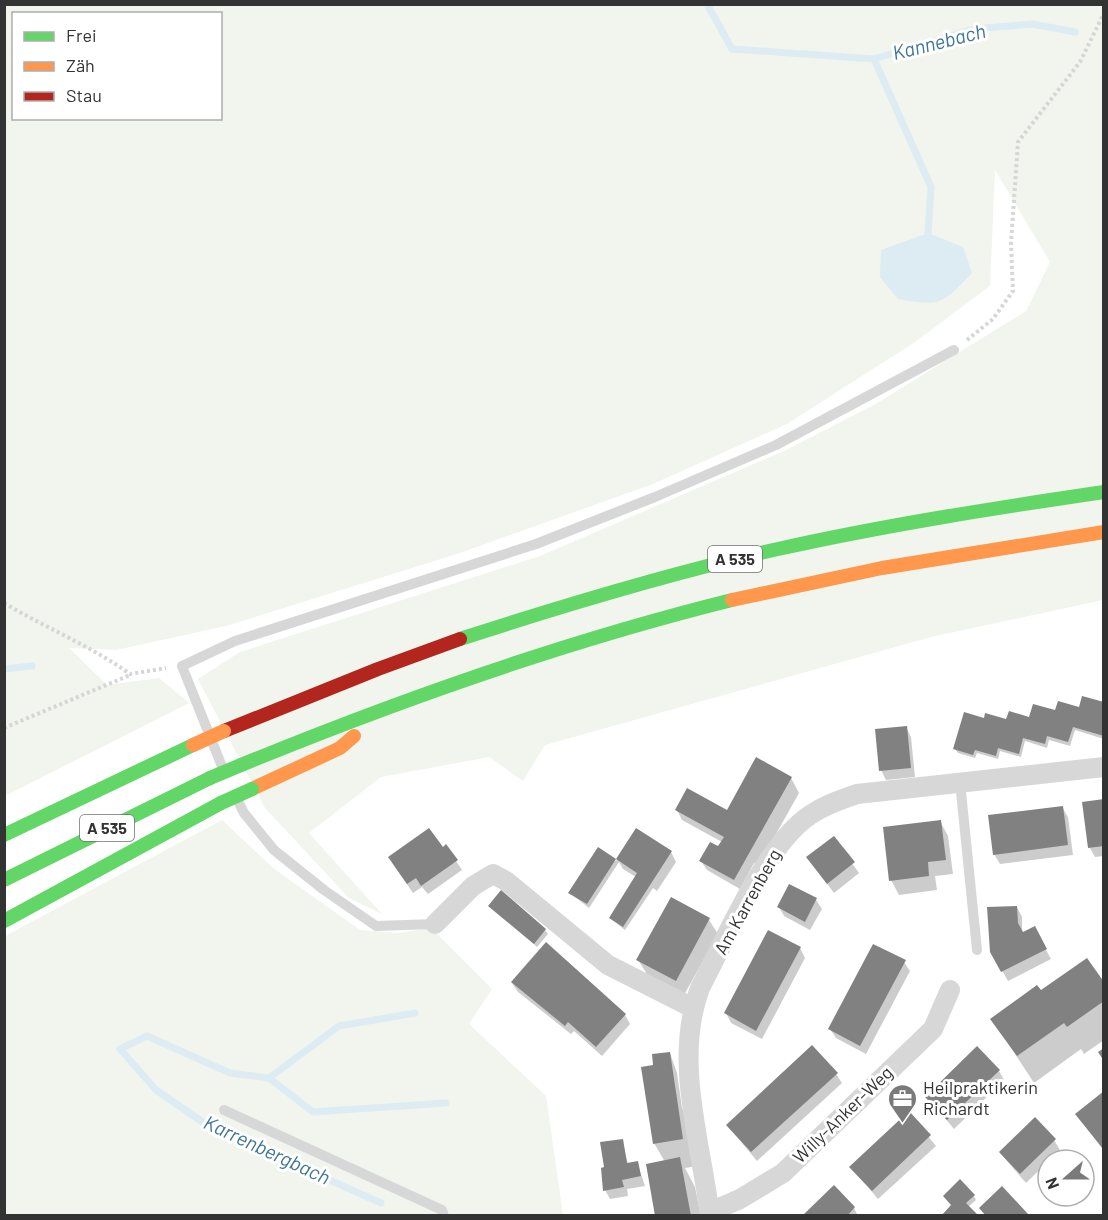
<svg xmlns="http://www.w3.org/2000/svg" width="1108" height="1220" font-family="Barlow,sans-serif">
	<rect width="100%" height="100%" fill="#fff"/>
	<g fill="#f1f5ed" fill-rule="evenodd">
		<path d="M5 5H1103V600L931 637 545 745 523 781 489 757 381 777 309 833 382 914 349 898 265 808 198 679 240 652 540 556 784 451 874 405 1026 311 1050 262 995 170 990 286 915 342 787 424 653 484 460 553 226 626 116 650 69 648 107 685 159 678 189 703 5 796ZM14 14H220V118H14Z"/>
		<path d="M222 820 273 868 360 930 399 933 431 928 492 989 469 1024 546 1096 563 1215 5 1216V936Z"/>
	</g>
	<path fill="#ddebf3" d="M928 233 963 247 972 273C942 304 941 307 898 299L880 277 881 250Z"/>
	<g fill="#0003">
		<path d="M1104 704V739L1075 730 1070 746 1049 740 1047 748 1025 741 1021 757 1000 751 998 759 977 753 975 758 958 753 955 749 985 720 1030 719Z"/>
		<path d="M906 727 911 737 915 777 886 780 881 770Z"/>
		<path d="M791 778 799 793 758 866 754 863 740 889 707 870 701 861 719 848 722 842 682 820 677 810 727 812Z"/>
		<path d="M1104 800V856L1095 857 1090 848Z"/>
		<path d="M1062 807 1068 817 1073 855 1000 864 994 854Z"/>
		<path d="M940 821 948 836 953 874 935 876 937 890 899 895 891 880Z"/>
		<path d="M637 830 671 852 676 862 657 891 653 888 625 930 610 918 636 877 623 869 619 862 589 908 570 893 598 849 616 861Z"/>
		<path d="M834 838 859 873 834 893 808 858Z"/>
		<path d="M443 849 456 861 462 870 428 894 422 887 413 893 395 867Z"/>
		<path d="M672 899 709 920 718 934 684 995 647 974 638 960Z"/>
		<path d="M816 900 822 909 810 930 784 916 779 907Z"/>
		<path d="M490 906 545 930 548 934 537 947Z"/>
		<path d="M1017 907 1022 917V934L1034 928 1051 959 1008 981 991 951Z"/>
		<path d="M800 948 805 958 762 1039 731 1023 726 1013Z"/>
		<path d="M904 962 910 971 866 1054 836 1038 830 1029Z"/>
		<path d="M512 983 625 1015 630 1024 602 1056 574 1031 571 1034 518 992Z"/>
		<path d="M1104 984V1040L1084 1054 1081 1049 1034 1083 992 1019 1041 992Z"/>
		<path d="M670 1053 677 1073 682 1108 692 1126 698 1166 685 1168 695 1187 701 1216H657L665 1162 654 1143 655 1066Z"/>
		<path d="M999 1071 1004 1080 954 1129 927 1097Z"/>
		<path d="M836 1074 842 1083 757 1161 727 1125Z"/>
		<path d="M1104 1095V1151L1077 1115Z"/>
		<path d="M909 1113 936 1146 878 1199 851 1167Z"/>
		<path d="M622 1140 628 1164 637 1162 645 1186 627 1189 628 1196 610 1199 605 1190Z"/>
		<path d="M1054 1140 1060 1150 1026 1183 1000 1153Z"/>
		<path d="M974 1196 976 1200 968 1207 952 1206Z"/>
		<path d="M854 1208 858 1216H804Z"/>
	</g>
	<g fill="none" stroke-linecap="round" stroke-linejoin="round">
		<g stroke="#ddebf3" stroke-width="7">
			<path d="M707 4 732 49 874 59 973 29 1032 24 1075 32"/>
			<path d="M874 59 931 187 928 233"/>
			<path d="M4 669 32 666"/>
			<path d="M269 1078 313 1112 446 1103"/>
			<path d="M381 1203 207 1125 156 1090 120 1049 147 1036 230 1073 269 1078 339 1026 415 1013"/>
		</g>
	</g>
	<g fill="#818181">
		<path d="M1082 696 1104 702V736L1073 727 1068 742 1047 736 1045 744 1023 738 1019 754 998 748 996 756 975 750 973 755 953 749 964 712 984 718 985 713 1006 719 1009 711 1029 717 1033 704 1055 710 1058 701 1079 707Z"/>
		<path d="M907 726 911 768 879 771 875 729Z"/>
		<path d="M756 757 792 777 734 880 699 861 710 842 718 846 724 837 675 810 687 788 727 810Z"/>
		<path d="M1104 799V846L1088 848 1082 802Z"/>
		<path d="M1063 806 1068 845 993 855 988 815Z"/>
		<path d="M941 820 946 860 928 862 929 876 889 881 883 827Z"/>
		<path d="M429 828 443 847 446 844 458 860 421 886 416 878 407 884 388 857Z"/>
		<path d="M636 828 672 851 623 927 609 918 637 873 616 859Z"/>
		<path d="M834 836 855 862 827 884 806 857Z"/>
		<path d="M598 847 616 859 587 904 568 893Z"/>
		<path d="M789 884 817 898 805 922 777 907Z"/>
		<path d="M501 890 546 929 534 944 488 906Z"/>
		<path d="M671 897 710 918 676 981 636 960Z"/>
		<path d="M1017 906 1018 923 1023 932 1035 926 1047 949 1001 972 990 952 987 907Z"/>
		<path d="M768 930 801 947 756 1031 724 1013Z"/>
		<path d="M546 942 626 1014 596 1047 568 1022 565 1026 511 982Z"/>
		<path d="M873 944 906 960 860 1046 828 1029Z"/>
		<path d="M1087 958 1104 982V1001L1067 1027 1064 1023 1017 1056 990 1019 1037 985 1041 990Z"/>
		<path d="M812 1045 838 1073 751 1152 726 1125Z"/>
		<path d="M977 1046 1000 1070 947 1120 925 1097Z"/>
		<path d="M1104 1048V1061L1098 1052Z"/>
		<path d="M670 1052 683 1139 653 1144 641 1067 653 1065 652 1054Z"/>
		<path d="M1104 1091V1150L1075 1114Z"/>
		<path d="M909 1111 931 1135 872 1191 849 1167Z"/>
		<path d="M1035 1117 1056 1139 1020 1174 999 1152Z"/>
		<path d="M623 1139 627 1163 638 1161 641 1176 622 1180 624 1187 603 1191 601 1168 604 1167 600 1142Z"/>
		<path d="M680 1157 691 1216H655L646 1164Z"/>
		<path d="M960 1179 975 1195 966 1203 979 1216H941L951 1205 943 1196Z"/>
		<path d="M834 1185 855 1207 847 1216H802Z"/>
		<path d="M1002 1186 1028 1214 1026 1216H986L979 1208Z"/>
	</g>
	<g fill="none" stroke-linecap="round" stroke-linejoin="round">
		<g stroke="#d6d6d6" stroke-width="4" stroke-dasharray="3 3" stroke-linecap="butt">
			<path d="M967 340 993 319 1013 291 1011 243 1018 142 1080 62 1104 13"/>
			<path d="M4 603C46 628 91 646 130 674L166 668"/>
			<path d="M4 728 130 675"/>
		</g>
		<g stroke="#d7d7d7" stroke-width="10">
			<path d="M223 769 182 666 235 641 536 544 655 497 776 445 954 350"/>
			<path d="M960 782 977 950"/>
			<path d="M237 799 244 813 274 850 324 890 376 926 435 924"/>
			<path d="M224 1110 442 1210 444 1216"/>
		</g>
		<g stroke="#d7d7d7" stroke-width="20">
			<path d="M435 924 473 886 493 874 506 881 608 965 693 1008"/>
			<path d="M710 1212 740 1199 783 1173 933 1029 950 990"/>
			<path d="M710 1216C701 1142 673 1060 700 988 726 939 765 845 810 815 825 805 840 800 857 794L1104 767"/>
		</g>
		<g stroke="#63d668" stroke-width="14">
			<path d="M460 639C565 605 670 573 778 549 886 525 995 508 1104 492"/>
			<path d="M241 765C402 699 563 642 732 600"/>
			<path d="M4 835 193 745"/>
			<path d="M4 880 210 778"/>
			<path d="M4 921 221 803"/>
		</g>
		<g stroke="#ff974d" stroke-width="14">
			<path d="M732 600 882 568 1104 532"/>
			<path d="M252 789 340 748 354 736"/>
		</g>
		<path stroke="#b3261e" stroke-width="14" d="M224 731 378 669 460 639"/>
		<g stroke="#63d668" stroke-width="14">
			<path d="M210 778 241 765"/>
			<path d="M221 803 252 789"/>
		</g>
		<path stroke="#ff974d" stroke-width="14" d="M193 745 224 731"/>
	</g>
	<defs>
		<symbol id="office-pin" viewBox="-11 -11 22 30"><path d="M0 17L-7.5 6A9.5 9.5 0 1 1 7.5 6Z" fill="#7a7a7a" stroke="#fff"/><path d="M-6-3h4V-5.5h4V-3h4V5H-6ZM-1-4.5V-3h2v-1.5ZM-6 0V1H6V0Z" fill="#fff"/></symbol>
	</defs>
	<g fill-rule="evenodd">
		<use href="#office-pin" x="886" y="1082" width="33" height="45"/>
	</g>
	<g text-anchor="middle" stroke-width="6" stroke-linejoin="round" paint-order="stroke">
		<g fill="#fff" stroke="#707070" stroke-width="1.5">
			<rect x="708" y="546" width="54" height="26" rx="4.5"/>
			<rect x="80" y="815" width="54" height="26" rx="4.5"/>
		</g>
		<g font-size="16" font-weight="bold" fill="#333">
			<text x="735" y="565">A 535</text>
			<text x="107" y="834">A 535</text>
		</g>
		<g font-size="18" fill="#333" stroke="#fff">
			<text transform="translate(748 902) rotate(-61)" y="6">Am Karrenberg</text>
			<text transform="translate(843 1115) rotate(-44)" y="6">Willy-Anker-Weg</text>
		</g>
		<g font-size="18" fill="#333" stroke="#fff" text-anchor="start">
			<text x="923" y="1094">Heilpraktikerin<tspan x="923" dy="21">Richardt</tspan></text>
		</g>
		<g font-size="20" font-style="italic" fill="#3f7597" stroke="#fff">
			<text transform="translate(939 42) rotate(-14)" y="7">Kannebach</text>
			<text transform="translate(267 1150) rotate(25)" y="7">Karrenbergbach</text>
		</g>
	</g>
	<rect width="1108" height="1220" fill="none" stroke="#333333" stroke-width="12"/>
	<rect x="12" y="12" width="210" height="108" fill="#ffffff" stroke="#adadad" stroke-width="1.5"/>
	<rect x="24" y="32" width="30" height="9" fill="#63d668" stroke="#adadad" stroke-width="1.5"/>
	<text x="66" y="42" font-size="18" fill="#333333">Frei</text>
	<rect x="24" y="62" width="30" height="9" fill="#ff974d" stroke="#adadad" stroke-width="1.5"/>
	<text x="66" y="72" font-size="18" fill="#333333">Zäh</text>
	<rect x="24" y="92" width="30" height="9" fill="#b3261e" stroke="#adadad" stroke-width="1.5"/>
	<text x="66" y="102" font-size="18" fill="#333333">Stau</text>
	<g transform="translate(1066 1178) rotate(249)"><circle r="28" fill="#ffffff" stroke="#adadad" stroke-width="1.5"/>
	<path d="M0-4.5L10 22L0 15L-10 22Z" fill="#7a7a7a"/>
	<text y="-9" font-size="16" font-weight="bold" text-anchor="middle" fill="#333333">N</text>
	</g>
</svg>
